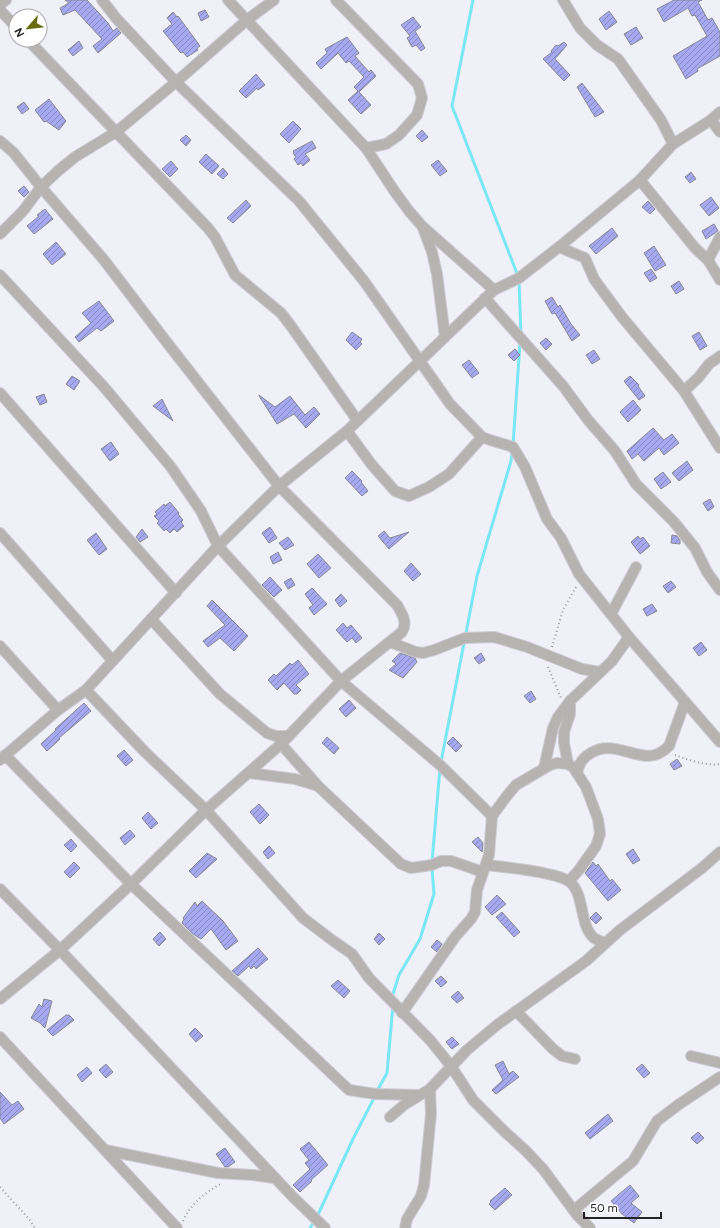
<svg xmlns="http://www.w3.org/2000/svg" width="720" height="1228" font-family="Figtree,sans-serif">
	<defs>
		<pattern id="building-hatch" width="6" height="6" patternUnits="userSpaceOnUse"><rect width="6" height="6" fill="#a6a8f0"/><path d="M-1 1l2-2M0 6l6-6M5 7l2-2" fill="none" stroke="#8789c2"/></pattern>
	</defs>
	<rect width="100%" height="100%" fill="#eff0f8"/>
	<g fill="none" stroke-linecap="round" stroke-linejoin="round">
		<g stroke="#79e7f5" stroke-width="3">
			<path d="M473 0 452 106 518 276"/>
			<path d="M519 281 521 335"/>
			<path d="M513 445 520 343"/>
			<path d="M441 762 477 576 511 461 512 453"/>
			<path d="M432 862 440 768"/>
			<path d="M392 997 399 975 420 939 434 894 432 868"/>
			<path d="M377 1091 387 1073 393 1005"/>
			<path d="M310 1228 316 1219 353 1139 375 1096"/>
		</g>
	</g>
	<g fill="url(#building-hatch)" stroke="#898a92">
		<path d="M65 0H87L108 23 113 31 117 28 121 33 98 53 93 46 102 39 75 10 63 15 60 8 69 3Z"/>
		<path d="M674 0H702L698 2 708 20 712 18 720 32V56L697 69 698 71 686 79 673 56 707 36 695 15 692 16 688 8 664 22 657 9Z"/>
		<path d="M205 10 209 17 201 21 198 13Z"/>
		<path d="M609 11 617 22 606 30 599 19Z"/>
		<path d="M173 12 177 17 178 16 200 46 197 48 198 50 187 57 183 52 181 53 180 52 163 31 172 24 167 18Z"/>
		<path d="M413 17 421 27 415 31 425 48 421 51 416 45 412 47 407 38 410 36 401 25Z"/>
		<path d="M636 27 643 38 631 45 624 34Z"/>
		<path d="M347 37 359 53 355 56 369 72 371 70 376 76 359 92 371 105 361 114 348 100 358 91 354 87 364 77 349 61 346 63 338 53 321 69 316 63 327 53 325 49Z"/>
		<path d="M79 41 83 48 73 56 68 50Z"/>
		<path d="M564 42 567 45 555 59 570 75 564 81 543 59 552 52 551 51 556 45 558 46Z"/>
		<path d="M256 74 265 85 258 90 257 88 246 98 239 91Z"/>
		<path d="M582 83 604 112 595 117 577 87Z"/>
		<path d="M49 99 66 121 59 130 46 121 44 122 35 110Z"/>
		<path d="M24 102 29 109 22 114 17 107Z"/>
		<path d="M293 121 301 129 289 143 280 134Z"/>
		<path d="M422 130 428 137 422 142 416 136Z"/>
		<path d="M186 135 191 140 186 146 180 140Z"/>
		<path d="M312 141 316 148 305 154 310 160 303 166 301 163 298 165 294 159 296 157 293 153 294 152 293 151Z"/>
		<path d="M206 154 219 166 212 174 199 162Z"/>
		<path d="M438 160 447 171 440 176 431 165Z"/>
		<path d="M171 161 178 169 170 177 162 169Z"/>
		<path d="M223 168 228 174 223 179 217 174Z"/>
		<path d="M691 172 696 179 690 183 685 177Z"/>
		<path d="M24 186 29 192 24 197 18 191Z"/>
		<path d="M711 197 719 208 709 216 700 205Z"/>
		<path d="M246 200 251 206 233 223 227 218Z"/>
		<path d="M648 201 655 209 650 214 642 207Z"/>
		<path d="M45 209 53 219 34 234 27 226 39 216 37 215Z"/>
		<path d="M714 224 718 231 706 239 702 231Z"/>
		<path d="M612 228 618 236 596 254 589 246Z"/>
		<path d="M56 242 66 254 52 265 43 254Z"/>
		<path d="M654 246 666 265 655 271 644 253Z"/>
		<path d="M651 269 657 278 650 282 644 273Z"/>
		<path d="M679 281 684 289 676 294 671 286Z"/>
		<path d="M552 297 558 307 560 305 571 324 580 335 572 341 555 313 552 314 545 301Z"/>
		<path d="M99 301 114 321 101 331 97 328 79 342 75 337 91 323 82 313Z"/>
		<path d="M352 332 362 339 360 342 362 344 356 350 346 340Z"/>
		<path d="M699 332 707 346 700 350 692 336Z"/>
		<path d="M546 338 552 344 546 350 540 343Z"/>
		<path d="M515 349 520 355 514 361 508 355Z"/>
		<path d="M594 350 600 359 592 364 586 355Z"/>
		<path d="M469 360 479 373 472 378 462 365Z"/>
		<path d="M72 376 80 381 74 390 66 384Z"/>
		<path d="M630 376 639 385 638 386 645 396 639 400 624 381Z"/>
		<path d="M44 394 47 402 40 405 36 397Z"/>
		<path d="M259 395 275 407 290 396 305 415 314 407 320 414 306 428 294 414 277 424 259 396Z"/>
		<path d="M162 399 173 421 153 406Z"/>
		<path d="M633 400 641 410 628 422 620 412Z"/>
		<path d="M653 428 664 440 672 434 679 443 664 455 659 448 644 461 638 454 632 459 627 451Z"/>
		<path d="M111 442 119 454 110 461 101 449Z"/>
		<path d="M687 461 693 470 679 481 672 473Z"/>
		<path d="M352 471 362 481 361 482 368 491 362 496 345 478Z"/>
		<path d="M663 472 671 482 661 489 654 479Z"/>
		<path d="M710 499 714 507 708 511 703 503Z"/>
		<path d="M170 502 179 513 178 514 183 520 181 522 184 526 177 532 174 529 170 533 166 529 164 531 157 523 159 521 154 516 157 514 155 512 164 504 165 506Z"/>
		<path d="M270 527 277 538 269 543 262 533Z"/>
		<path d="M142 529 148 537 140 542 136 537Z"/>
		<path d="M384 531 390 538 409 532 389 549 378 536Z"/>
		<path d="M96 533 107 549 99 555 87 540Z"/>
		<path d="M672 535 677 536 680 540V544L671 543Z"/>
		<path d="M638 536 640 539 643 537 650 546 640 554 631 542Z"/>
		<path d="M288 537 294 545 285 550 279 543Z"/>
		<path d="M278 552 282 560 273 564 270 557Z"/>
		<path d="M318 554 331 568 319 578 307 564Z"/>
		<path d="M411 563 421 574 413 581 404 571Z"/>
		<path d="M270 577 282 590 274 597 262 585Z"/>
		<path d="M291 578 295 585 288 589 284 582Z"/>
		<path d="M671 581 676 587 668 593 663 586Z"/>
		<path d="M312 588 327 604 314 615 309 608 313 605 305 594Z"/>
		<path d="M341 594 347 601 340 607 335 600Z"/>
		<path d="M212 600 248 636 234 651 220 638 208 647 203 641 225 625 207 606Z"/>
		<path d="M652 604 657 611 647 616 643 609Z"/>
		<path d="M343 623 347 628 351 625 362 638 356 643 352 638 347 642 336 630Z"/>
		<path d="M701 642 707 650 699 656 693 648Z"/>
		<path d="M400 653 415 658 417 662 403 678 389 670 396 664 392 661Z"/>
		<path d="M481 653 485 660 479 664 474 658Z"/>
		<path d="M298 660 309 674 296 685 301 690 297 694H294L284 683 277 690 268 680 274 674 276 676 290 663 292 665Z"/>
		<path d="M531 691 536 699 530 703 524 696Z"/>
		<path d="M349 700 356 708 346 717 339 709Z"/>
		<path d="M84 703 91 711 59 738 60 739 47 751 41 744 56 730 55 729Z"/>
		<path d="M327 737 339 748 334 754 322 743Z"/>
		<path d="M453 737 462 746 456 752 447 743Z"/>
		<path d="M124 750 133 760 126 766 117 756Z"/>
		<path d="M677 759 682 766 674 770 670 764Z"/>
		<path d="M259 804 269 815 260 824 250 812Z"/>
		<path d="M148 812 158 823 151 829 142 818Z"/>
		<path d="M130 830 135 836 125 845 120 838Z"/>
		<path d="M478 837 483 843 482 852 472 842Z"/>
		<path d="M71 839 77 846 71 852 64 845Z"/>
		<path d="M269 846 275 853 268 859 263 852Z"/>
		<path d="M633 849 640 860 633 864 626 854Z"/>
		<path d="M207 853 217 859 196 878 189 871Z"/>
		<path d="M74 862 80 868 70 878 64 872Z"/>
		<path d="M593 862 596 866 598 864 610 881 612 879 621 890 608 901 585 873Z"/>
		<path d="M497 895 506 904 492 915 485 907Z"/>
		<path d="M202 901 223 921 238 941 226 950 211 929 201 939 193 934 182 923 184 919 183 918 195 902 197 906Z"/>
		<path d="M502 912 520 932 514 937 496 917Z"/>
		<path d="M596 912 602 918 596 924 590 918Z"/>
		<path d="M160 932 166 939 159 946 153 939Z"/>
		<path d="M379 933 385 939 379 945 374 939Z"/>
		<path d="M437 940 442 944 437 952 431 947Z"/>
		<path d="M258 948 268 959 256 969 254 966 251 969 249 966 238 976 232 971Z"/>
		<path d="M441 976 447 982 441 987 435 981Z"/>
		<path d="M338 980 350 991 344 998 331 986Z"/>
		<path d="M458 991 464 998 457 1003 451 997Z"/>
		<path d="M44 999 52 1001 45 1028 40 1023 31 1018 39 1004 42 1007Z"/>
		<path d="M66 1015H69L74 1020 53 1036 47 1030Z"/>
		<path d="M195 1028 203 1036 196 1042 189 1034Z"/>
		<path d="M452 1037 459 1044 452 1049 446 1042Z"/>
		<path d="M503 1061 509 1074 513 1071 519 1077 496 1094 492 1090 503 1080 495 1065Z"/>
		<path d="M106 1064 113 1072 106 1078 99 1070Z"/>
		<path d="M642 1064 650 1073 644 1078 636 1069Z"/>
		<path d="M87 1067 92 1073 82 1082 77 1075Z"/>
		<path d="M0 1092 12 1105 18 1101 24 1109 4 1124 0 1118Z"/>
		<path d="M608 1114 613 1121 590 1139 585 1133Z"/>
		<path d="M698 1132 704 1138 697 1144 691 1138Z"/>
		<path d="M309 1142 328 1165 311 1180 312 1181 300 1192 293 1185 310 1169 305 1163 309 1160 300 1149Z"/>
		<path d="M225 1148 235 1162 228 1167H225L216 1154Z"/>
		<path d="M630 1185 639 1196 631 1203 642 1212 634 1223 622 1214 611 1201Z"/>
		<path d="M505 1188 512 1195 495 1210 489 1204 491 1202 490 1201Z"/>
	</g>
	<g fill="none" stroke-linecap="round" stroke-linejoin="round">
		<defs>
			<g id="street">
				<path d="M102 0 116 18 176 82 299 201 364 281 450 404 482 437 490 440 513 447 525 467 547 519 561 538 579 574 629 637 720 742"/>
				<path d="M228 0 366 148 395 192 409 211 422 226 494 290"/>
				<path d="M336 0 418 84 422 98 417 115 399 135 386 144 366 148"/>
				<path d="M563 0 580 28 597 45 618 59 661 120 673 144"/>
				<path d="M0 5 6 0"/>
				<path d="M0 10 16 27"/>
				<path d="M28 40 208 228 215 237 235 275 281 313 291 326 357 420"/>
				<path d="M711 120 720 132"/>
				<path d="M0 141 13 152 41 187 104 260 165 340 279 486 397 605C402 614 408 622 402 632L341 681 281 744 206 810 131 884 60 950 0 999"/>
				<path d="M640 180 695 248 708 260 720 280"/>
				<path d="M423 228 432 252 437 274 445 337"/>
				<path d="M0 234 23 211 41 187 59 170 75 157 116 132 176 82 247 20 274 0"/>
				<path d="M559 247 585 258 594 279 622 317 684 391 720 448"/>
				<path d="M708 260 720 237"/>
				<path d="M0 275 104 387 171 467 201 511 218 546 309 646 341 681 440 765 492 816"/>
				<path d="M485 298 563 386 588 420 615 451 636 484 674 522 695 548 707 572 720 590"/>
				<path d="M684 391 698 378 709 364 720 356"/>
				<path d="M0 393 176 593"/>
				<path d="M347 431 372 465 395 491 409 496 429 487 449 474 482 437"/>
				<path d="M0 533 112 660"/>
				<path d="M611 614 636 567"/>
				<path d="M151 619 220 694 267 733 276 736H289"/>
				<path d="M390 642 416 652 423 653 434 650 465 638 494 637 527 647 582 669 600 672"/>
				<path d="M0 646 58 710"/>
				<path d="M86 690 145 752 206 810 303 918 332 940 352 954 369 978 430 1040 451 1066 473 1100 505 1132 526 1151 543 1169 577 1215 590 1228"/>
				<path d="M281 744 318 786 401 864 411 868 432 865 441 861H451L483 872"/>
				<path d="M5 755 131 884 349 1090 376 1094 418 1095"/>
				<path d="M0 760 58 710 86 690 218 546 279 486 347 431 494 290 519 278 559 247 640 180 673 144 711 120 720 112"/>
				<path d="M568 764 564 743V732L570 714V701"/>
				<path d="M544 768 553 728 558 717 570 701 612 661 629 637"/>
				<path d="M577 772C580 763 582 758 591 753 609 741 629 755 648 756 656 756 664 751 669 746L685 702"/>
				<path d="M249 773 295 779 318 786"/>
				<path d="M486 865C504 867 557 872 570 882 585 895 579 925 594 938 597 940 602 942 605 943"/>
				<path d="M0 889 60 950 293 1197 325 1228"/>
				<path d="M516 1011 553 1049 562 1056 575 1059"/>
				<path d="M402 1013 455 937 471 919 475 912 477 890 489 855 492 816 506 797 516 785 550 765 557 763 568 764 573 767 586 787 598 819 600 834 596 846 579 870 569 881"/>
				<path d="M0 1037 177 1228"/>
				<path d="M691 1056 720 1063"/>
				<path d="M390 1117 404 1105 430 1089 467 1050 497 1025 586 961 620 930 702 868 720 852"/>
				<path d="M105 1150 218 1173 253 1175 274 1178"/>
				<path d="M574 1210 633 1161 657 1121 678 1105 720 1077"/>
				<path d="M405 1228 407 1219 421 1196 424 1185 431 1114 430 1089"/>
			</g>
		</defs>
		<use href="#street" stroke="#cbcbd3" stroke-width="12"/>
		<g stroke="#999a9f" stroke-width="2" stroke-dasharray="1 3" stroke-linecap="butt">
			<path d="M552 647 563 610 576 587"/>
			<path d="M548 667 561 698"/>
			<path d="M675 755C689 760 705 766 720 764"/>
			<path d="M0 1187 29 1219 35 1228"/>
			<path d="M183 1221C191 1203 205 1193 222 1183"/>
		</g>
		<use href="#street" stroke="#b7b3b1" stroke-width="10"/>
	</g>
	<g transform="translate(28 28) rotate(242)"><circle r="19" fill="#ffffff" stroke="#a8a8a9"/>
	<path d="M0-3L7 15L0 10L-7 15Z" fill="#696c0e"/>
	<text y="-6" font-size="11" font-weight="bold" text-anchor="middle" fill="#252528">N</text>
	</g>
	<path d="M584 1212v6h77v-6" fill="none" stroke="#252528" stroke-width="2"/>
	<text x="590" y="1212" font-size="12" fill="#252528" stroke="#ffffff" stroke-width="3" paint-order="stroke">50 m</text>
</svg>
